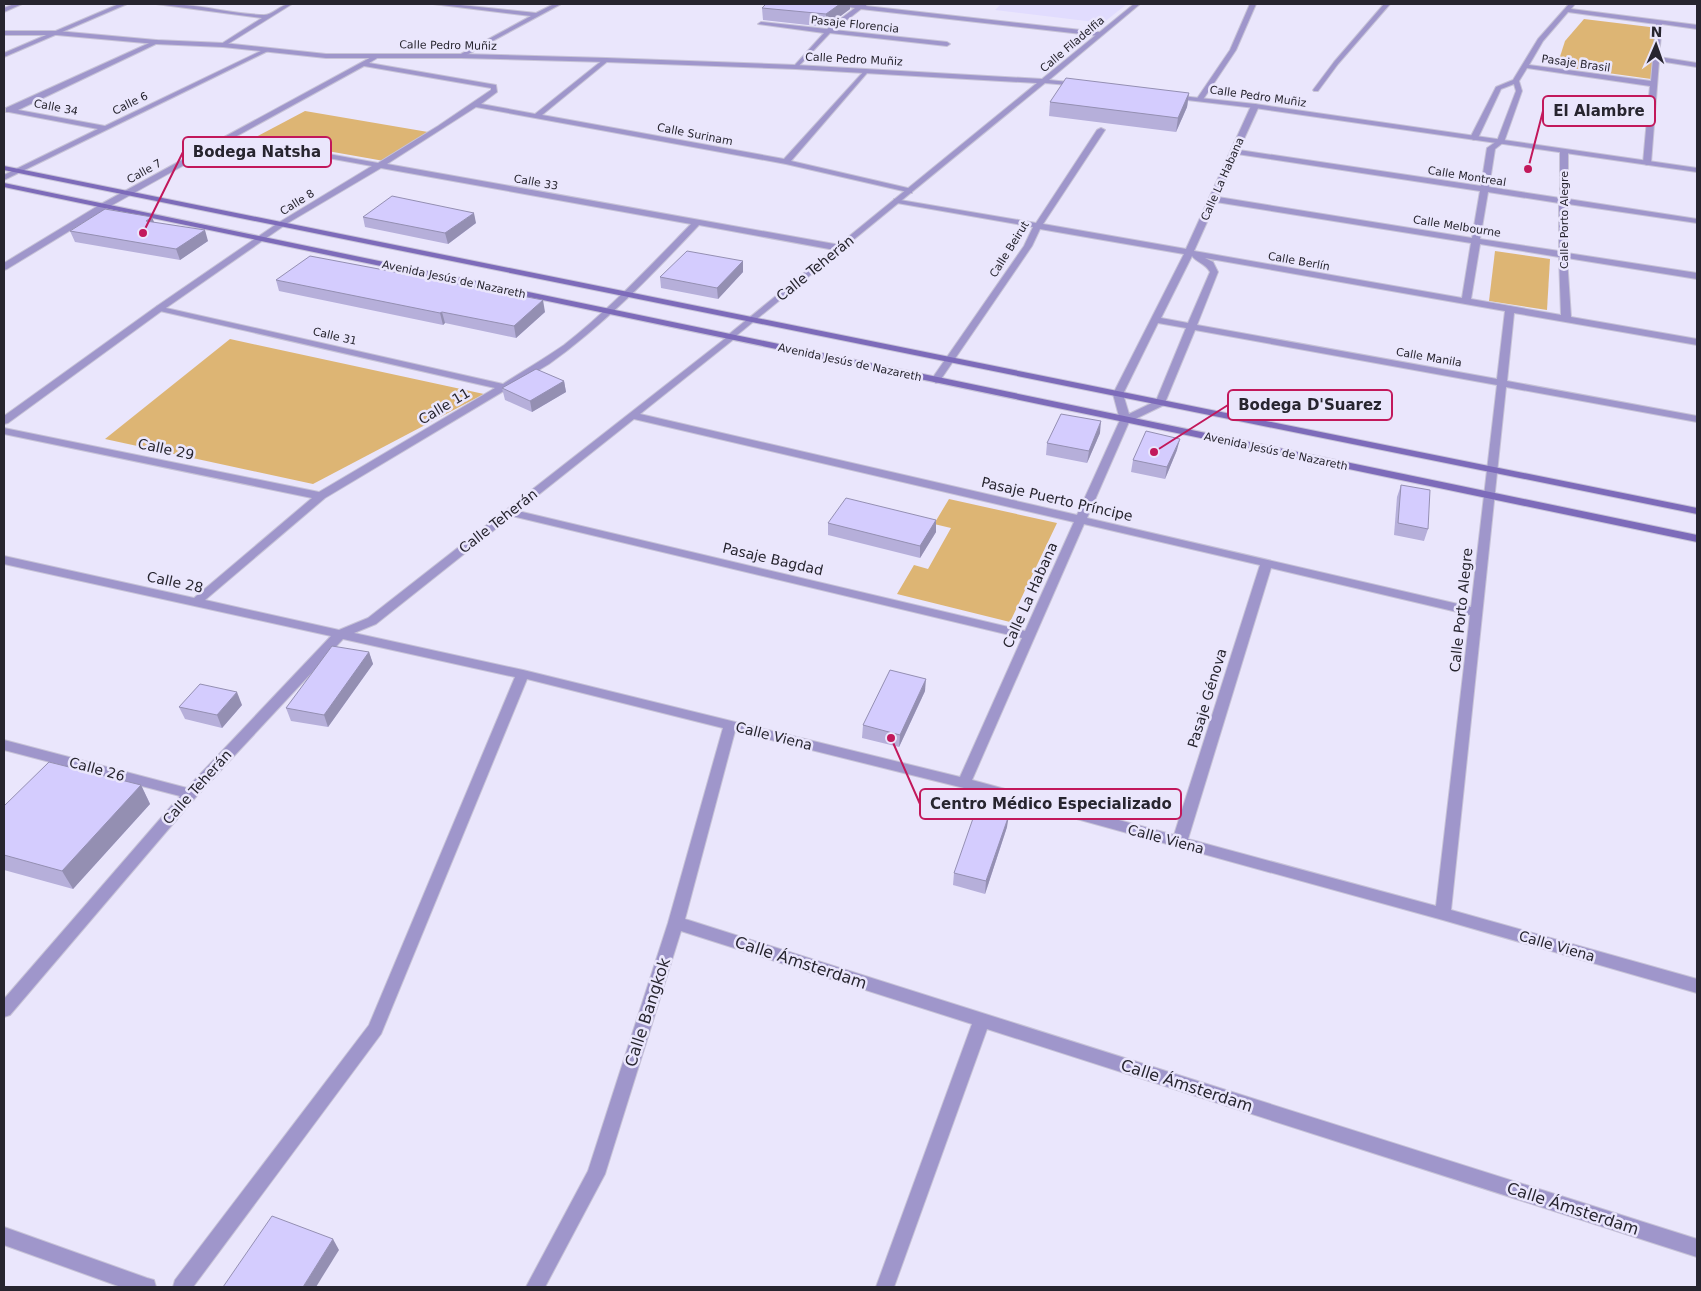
<svg xmlns="http://www.w3.org/2000/svg" width="1701" height="1291" font-family="'DejaVu Sans',sans-serif">
	<rect width="100%" height="100%" fill="#eae6fc"/>
	<path fill="#e1dcfe" d="M1001 4H1127L1103 23 995 10Z"/>
	<g fill="#ddb574">
		<path d="M1584 19 1658 28 1651 79 1557 66 1565 41Z"/>
		<path d="M305 111 428 132 384 161 254 138Z"/>
		<path d="M1495 251 1550 259 1547 310 1489 301Z"/>
		<path d="M230 339 484 394 313 484 105 439Z"/>
		<path d="M949 499 1057 523 1010 622 897 594 914 565 928 569 951 528 934 524Z"/>
	</g>
	<g fill="none" stroke-linecap="round" stroke-linejoin="round">
		<defs>
			<g id="minor">
				<path d="M14 4H22L4 12V8Z"/>
				<path d="M119 4H127L4 57V53Z"/>
				<path d="M156 4C192 2 228 14 264 15 274 15 281 3 292 4L223 47 220 45 221 44 262 18Z"/>
				<path d="M433 4H451L536 13 554 4H561L461 58 459 57V55L531 16Z"/>
				<path d="M831 4H867L866 6 1099 32 1102 34 1099 36 861 9 834 30 947 42 950 44 947 46 830 33 796 69 793 67 794 66 824 33 758 24 761 22 827 29 855 8Z"/>
				<path d="M1250 4H1256L1236 50 1202 101H1198L1196 100 1230 50Z"/>
				<path d="M1384 4H1390L1338 64 1318 91H1314L1313 90 1334 62Z"/>
				<path d="M1569 4H1575L1571 9 1697 25V29L1662 24 1659 57 1697 63V67L1659 61 1651 163 1647 165 1643 163 1650 86 1527 68 1519 81 1522 91 1504 142 1495 149 1489 187 1560 198V151L1564 149 1568 151V199L1697 219V223L1568 204 1567 253 1697 273V279L1567 258 1571 317 1697 339V345L1514 313 1507 381 1697 416V422L1506 387 1451 910 1697 979V993L1443 920 964 788 735 731 685 919 1697 1239V1257L987 1029 894 1287H876L972 1024 681 931 605 1174 545 1287H526L588 1171 668 923 723 728 527 679 381 1034 193 1287H173L175 1280 369 1025 515 677 343 639 195 798 10 1015 4 1017V999L180 796 4 750V740L187 788 331 636 4 564V556L194 598 312 498 4 434V428L319 492 495 388 160 311 157 310V306L503 384C523 371 544 359 564 345 610 309 650 266 691 224L381 168 281 227 277 225 278 223 372 166 229 140 107 208 7 269 4 270V263L101 204 377 54 379 55V57L369 63 496 85 497 92 481 104 535 114 604 59H608V61L542 115 784 159 865 70 867 71V73L791 161 912 189V193L786 164 476 107 387 164 840 245 844 248 840 251 699 225C652 275 605 324 549 364L325 498 205 600 339 630 368 618 731 334 736 337 734 339 640 414 1077 515 1120 420 1113 394 1184 254 1040 229 1032 246 939 382 936 383 931 380 1024 246 1033 227 897 203H894V199L1036 223 1097 130 1101 128 1105 130 1043 224 1186 249 1251 106 1255 104 1259 106 1239 150 1481 186 1487 148 1497 141 1516 91 1514 84 1501 89 1478 138 1474 140 1470 138 1496 87 1513 80 1538 39ZM1568 12 1656 24 1651 81 1529 65 1543 41ZM364 66 491 88V90L438 126 378 163 235 137ZM1237 154 1480 191 1472 238 1218 197ZM1488 192 1559 203V251L1480 239ZM1216 202 1471 243 1462 298 1194 251ZM1480 244 1559 257 1561 315 1471 299ZM1192 256C1195 261 1206 264 1210 272L1188 323 1161 318ZM1205 258 1505 311 1497 379 1197 325 1218 272 1213 262ZM1158 323 1186 328 1156 401 1129 414 1123 394ZM1195 330 1497 385 1471 607 1087 518 1129 422 1164 405ZM634 419 1074 522 1025 631 518 511ZM512 516 1022 638 960 777 523 670 354 633 376 624ZM1084 524 1260 565 1174 835 972 780ZM1271 568 1470 615 1436 906 1188 839Z"/>
				<path d="M156 40 158 41V43L18 110 105 126 265 49 270 50 4 180V175L98 129 9 112H6V108Z"/>
				<path d="M4 1227 147 1278 154 1280 156 1287H121L4 1245Z"/>
			</g>
			<g id="tertiary">
				<path d="M1134 4H1140L1049 80 1078 83 1080 84V86L1045 83 731 340 726 337 728 335 1037 83 796 69 606 62 461 58H326L223 47 156 44 57 35H4V31H57L156 40 223 43 326 54H461L606 58 796 65 1042 79Z"/>
				<path d="M1172 95 1255 104 1697 168V172L1255 108 1170 98 1168 97Z"/>
				<path d="M278 223 285 225 163 310 8 423 4 424V416L157 306Z"/>
			</g>
			<g id="secondary">
				<path d="M4 166 1697 508V514L4 170Z"/>
				<path d="M4 183 1697 535V542L4 187Z"/>
			</g>
		</defs>
		<use href="#minor" stroke="#c7c3d7" stroke-width="2"/>
		<use href="#tertiary" stroke="#c7c3d7" stroke-width="2"/>
		<use href="#secondary" stroke="#c7c3d7" stroke-width="2"/>
		<use href="#minor" fill="#9f96cb" fill-rule="evenodd"/>
		<use href="#tertiary" fill="#9f96cb" fill-rule="evenodd"/>
		<use href="#secondary" fill="#7d6bba" fill-rule="evenodd"/>
	</g>
	<g fill="#b6afda">
		<path d="M850 4V9L826 27 763 20 762 8Z"/>
		<path d="M1189 93 1187 107 1176 132 1049 116 1050 102Z"/>
		<path d="M152 217 154 222 208 241 180 260 75 242 70 231Z"/>
		<path d="M363 217 476 223 448 244 365 227Z"/>
		<path d="M743 261V272L718 299 661 288 660 277Z"/>
		<path d="M276 280 545 312 516 338 445 323 443 325 279 291Z"/>
		<path d="M564 381 566 392 532 412 505 400 502 388Z"/>
		<path d="M1100 433 1087 463 1046 455 1047 443Z"/>
		<path d="M1177 450 1165 479 1131 472 1133 460Z"/>
		<path d="M1401 485 1428 529 1424 541 1394 535 1397 497Z"/>
		<path d="M828 523 936 532 920 558 828 535Z"/>
		<path d="M369 652 373 664 328 727 291 721 286 708Z"/>
		<path d="M925 691 899 747 862 738 863 725Z"/>
		<path d="M242 705 222 728 185 719 179 707Z"/>
		<path d="M141 785 150 804 73 889 4 870V806Z"/>
		<path d="M1007 827 985 894 953 885 954 873Z"/>
	</g>
	<g fill="#948fb2">
		<path d="M840 4H850V9L826 27V14Z"/>
		<path d="M1189 93 1187 107 1176 132 1178 118Z"/>
		<path d="M474 213 476 223 448 244 445 233Z"/>
		<path d="M152 217 156 228 146 221Z"/>
		<path d="M205 230 208 241 180 260 176 249Z"/>
		<path d="M743 261V272L718 299 717 288Z"/>
		<path d="M543 300 545 312 516 338 514 326Z"/>
		<path d="M442 312 445 323 443 325 440 313Z"/>
		<path d="M564 381 566 392 532 412 530 401Z"/>
		<path d="M1101 421 1100 433 1087 463 1089 451Z"/>
		<path d="M1180 439 1177 450 1165 479 1167 467Z"/>
		<path d="M936 520V532L920 558V546Z"/>
		<path d="M369 652 373 664 328 727 324 715Z"/>
		<path d="M926 679 925 691 899 747 900 735Z"/>
		<path d="M237 692 242 705 222 728 217 715Z"/>
		<path d="M141 785 150 804 73 889 62 871Z"/>
		<path d="M1009 815 1007 827 985 894 986 881Z"/>
		<path d="M333 1239 339 1250 316 1287H303Z"/>
	</g>
	<g fill="#d4ccfe" stroke="#948fb2">
		<path d="M766 4H840L826 14 762 8Z"/>
		<path d="M1066 78 1189 93 1178 118 1050 102Z"/>
		<path d="M392 196 474 213 445 233 363 217Z"/>
		<path d="M105 209 152 217 146 221 205 230 176 249 70 231Z"/>
		<path d="M687 251 743 261 717 288 660 277Z"/>
		<path d="M310 256 543 300 514 326 442 312 440 313 276 280Z"/>
		<path d="M536 369 564 381 530 401 502 388Z"/>
		<path d="M1061 414 1101 421 1089 451 1047 443Z"/>
		<path d="M1146 431 1180 439 1167 467 1133 460Z"/>
		<path d="M1401 485 1430 490 1428 529 1398 523Z"/>
		<path d="M846 498 936 520 920 546 828 523Z"/>
		<path d="M332 646 369 652 324 715 286 708Z"/>
		<path d="M890 670 926 679 900 735 863 725Z"/>
		<path d="M200 684 237 692 217 715 179 707Z"/>
		<path d="M49 762 141 785 62 871 4 855V806Z"/>
		<path d="M977 807 1009 815 986 881 954 873Z"/>
		<path d="M272 1216 333 1239 303 1287H223Z"/>
	</g>
	<g text-anchor="middle" stroke-width="5" stroke-linejoin="round" paint-order="stroke">
		<g font-size="11" fill="#27252f" stroke="#eae6fc">
			<text transform="translate(855 24) rotate(6)" y="4">Pasaje Florencia</text>
			<text transform="translate(1072 44) rotate(-40)" y="4">Calle Filadelfia</text>
			<text transform="translate(448 45) rotate(1)" y="4">Calle Pedro Muñiz</text>
			<text transform="translate(854 59) rotate(3)" y="4">Calle Pedro Muñiz</text>
			<text transform="translate(1576 63) rotate(8)" y="4">Pasaje Brasil</text>
			<text transform="translate(1258 96) rotate(8)" y="4">Calle Pedro Muñiz</text>
			<text transform="translate(130 103) rotate(-26)" y="4">Calle 6</text>
			<text transform="translate(56 107) rotate(11)" y="4">Calle 34</text>
			<text transform="translate(695 134) rotate(11)" y="4">Calle Surinam</text>
			<text transform="translate(144 171) rotate(-29)" y="4">Calle 7</text>
			<text transform="translate(1467 176) rotate(9)" y="4">Calle Montreal</text>
			<text transform="translate(1222 179) rotate(-66)" y="4">Calle La Habana</text>
			<text transform="translate(536 182) rotate(10)" y="4">Calle 33</text>
			<text transform="translate(297 202) rotate(-32)" y="4">Calle 8</text>
			<text transform="translate(1564 220) rotate(-90)" y="4">Calle Porto Alegre</text>
			<text transform="translate(1457 226) rotate(9)" y="4">Calle Melbourne</text>
			<text transform="translate(1009 249) rotate(-58)" y="4">Calle Beirut</text>
			<text transform="translate(1299 261) rotate(10)" y="4">Calle Berlín</text>
			<text transform="translate(454 279) rotate(12)" y="4">Avenida Jesús de Nazareth</text>
			<text transform="translate(335 336) rotate(13)" y="4">Calle 31</text>
			<text transform="translate(1429 357) rotate(10)" y="4">Calle Manila</text>
			<text transform="translate(850 362) rotate(12)" y="4">Avenida Jesús de Nazareth</text>
			<text transform="translate(1276 451) rotate(12)" y="4">Avenida Jesús de Nazareth</text>
		</g>
		<g font-size="14" fill="#27252f" stroke="#eae6fc">
			<text transform="translate(815 268) rotate(-39)" y="5">Calle Teherán</text>
			<text transform="translate(444 406) rotate(-31)" y="5">Calle 11</text>
			<text transform="translate(166 449) rotate(12)" y="5">Calle 29</text>
			<text transform="translate(1057 499) rotate(13)" y="5">Pasaje Puerto Príncipe</text>
			<text transform="translate(498 521) rotate(-38)" y="5">Calle Teherán</text>
			<text transform="translate(773 559) rotate(13)" y="5">Pasaje Bagdad</text>
			<text transform="translate(175 582) rotate(12)" y="5">Calle 28</text>
			<text transform="translate(1030 595) rotate(-66)" y="5">Calle La Habana</text>
			<text transform="translate(1461 610) rotate(-84)" y="5">Calle Porto Alegre</text>
			<text transform="translate(1207 698) rotate(-73)" y="5">Pasaje Génova</text>
			<text transform="translate(774 736) rotate(14)" y="5">Calle Viena</text>
			<text transform="translate(97 769) rotate(15)" y="5">Calle 26</text>
			<text transform="translate(197 787) rotate(-48)" y="5">Calle Teherán</text>
			<text transform="translate(1166 839) rotate(15)" y="5">Calle Viena</text>
			<text transform="translate(1557 946) rotate(16)" y="5">Calle Viena</text>
		</g>
		<g font-size="16" fill="#27252f" stroke="#eae6fc">
			<text transform="translate(801 962) rotate(18)" y="6">Calle Ámsterdam</text>
			<text transform="translate(647 1012) rotate(-72)" y="6">Calle Bangkok</text>
			<text transform="translate(1187 1085) rotate(18)" y="6">Calle Ámsterdam</text>
			<text transform="translate(1573 1208) rotate(18)" y="6">Calle Ámsterdam</text>
		</g>
	</g>
	<path fill="none" stroke="#c2185b" stroke-width="2" d="M1528 169L1543 111M143 233L183 152M1154 452L1228 405M891 738L920 804"/>
	<g fill="#c2185b" stroke="#eae6fc" stroke-width="2">
		<circle cx="1528" cy="169" r="5"/>
		<circle cx="143" cy="233" r="5"/>
		<circle cx="1154" cy="452" r="5"/>
		<circle cx="891" cy="738" r="5"/>
	</g>
	<g fill="#eae6fc" stroke="#c2185b" stroke-width="2">
		<rect x="1543" y="96" width="112" height="30" rx="5"/>
		<rect x="183" y="137" width="148" height="30" rx="5"/>
		<rect x="1228" y="390" width="164" height="30" rx="5"/>
		<rect x="920" y="789" width="261" height="30" rx="5"/>
	</g>
	<g font-size="15" text-anchor="middle" font-weight="bold" fill="#27252f">
		<text x="1599" y="116">El Alambre</text>
		<text x="257" y="157">Bodega Natsha</text>
		<text x="1310" y="410">Bodega D'Suarez</text>
		<text x="1051" y="809">Centro Médico Especializado</text>
	</g>
	<rect width="1701" height="1291" fill="none" stroke="#27252f" stroke-width="10"/>
	<g transform="translate(1656 45) rotate(2)" stroke="#eae6fc" stroke-width="4" paint-order="stroke">
	<path d="M0-4L9 19L0 12L-9 19Z" fill="#27252f"/>
	<text y="-8" font-size="14" font-weight="bold" text-anchor="middle" fill="#27252f">N</text>
	</g>
</svg>
